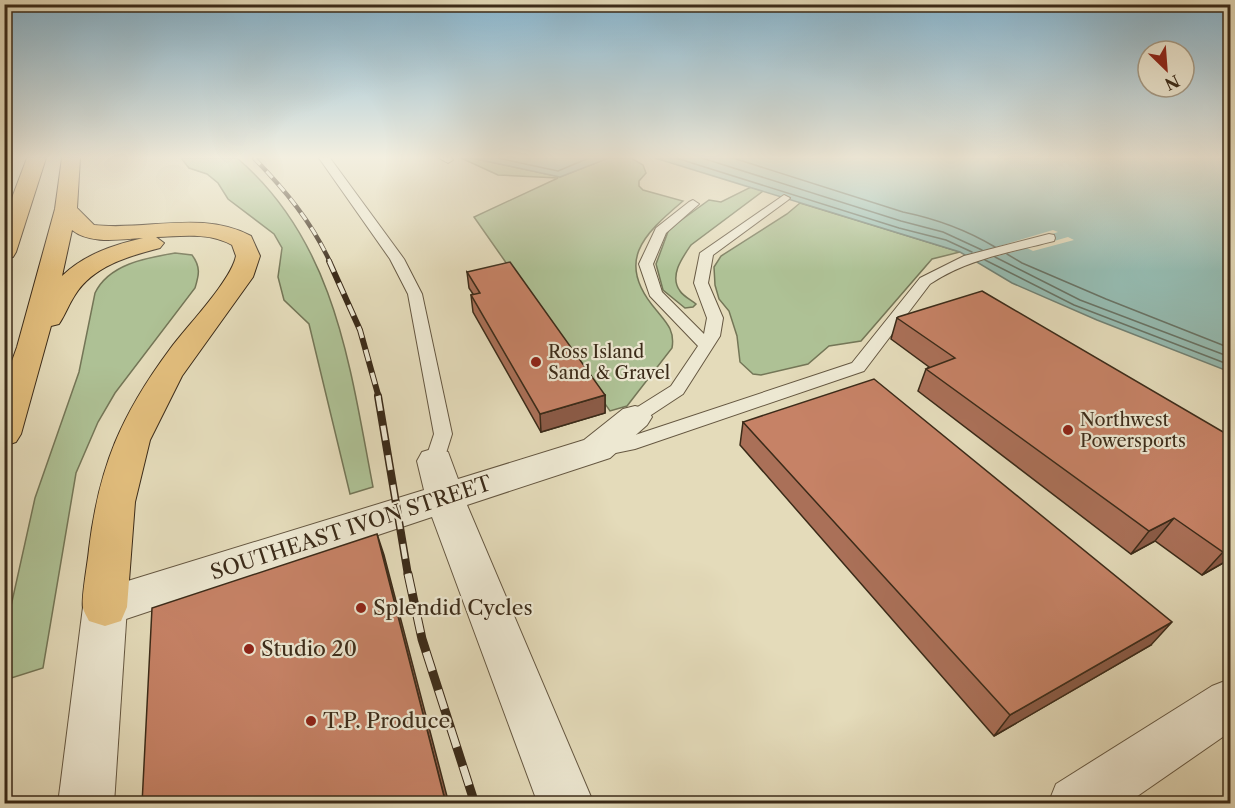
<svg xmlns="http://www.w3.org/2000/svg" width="1235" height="808" font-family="'Libre Caslon Text',serif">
	<rect width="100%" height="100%" fill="#e4dbba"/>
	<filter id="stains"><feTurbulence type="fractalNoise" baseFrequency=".00333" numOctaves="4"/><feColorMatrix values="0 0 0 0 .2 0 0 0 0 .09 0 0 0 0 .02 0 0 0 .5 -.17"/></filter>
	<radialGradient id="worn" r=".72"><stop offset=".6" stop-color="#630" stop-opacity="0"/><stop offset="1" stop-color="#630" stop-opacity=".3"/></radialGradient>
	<g fill="#aec195" stroke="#747657" stroke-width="1.5">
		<path d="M181 158H237C336 242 350 368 373 487L350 494 309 324 284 300 278 277 282 248 274 234 228 199 218 183 207 174 189 168Z"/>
		<path d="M461 158H472L560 177 608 158H631L643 165 646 173 639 181V186L643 190 683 201C643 235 614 262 657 311 667 323 675 331 672 348L627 406 610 411 474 217 558 178 498 175Z"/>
		<path d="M751 187 763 191 691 245C682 258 669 276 680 291 683 296 691 300 696 304L693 307 685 308 663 290 656 264 669 229 709 200 721 202Z"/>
		<path d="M800 203 960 252 932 259 861 341 829 346 808 364 761 375 753 374 740 362 737 336 729 311 719 299 715 285 714 267 721 256 787 214Z"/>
		<path d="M175 253 192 255C201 267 199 275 195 288L115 393 98 422 76 473 43 668 5 680V633L35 498 79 372 95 293C109 264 146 258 175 253Z"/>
	</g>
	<g fill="#95bbb1" stroke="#718174" stroke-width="1.5">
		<path d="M472 158H609L560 177Z"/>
		<path d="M655 158H1230V372L1097 320 1012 283 960 252Z"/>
	</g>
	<path fill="#e4dbba" d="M1053 230 1058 232 1046 236 1054 241 1068 237 1074 240 1033 251 1027 248 973 263 963 257Z"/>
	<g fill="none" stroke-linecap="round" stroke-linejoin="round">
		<g stroke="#687365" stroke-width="1.5">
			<path d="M498 158 558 171 589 158"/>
			<path d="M676 158 899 228 946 240 972 252"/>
			<path d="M702 158 901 221 943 232 982 250"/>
			<path d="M733 158 903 212C937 219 965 229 995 247"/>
			<path d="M1007 254 1022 263 1106 299 1230 348"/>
			<path d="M995 257 1080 300 1230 357"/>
			<path d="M985 260 1074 305 1230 365"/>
		</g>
		<defs>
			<g id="service">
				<path d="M319 158H330L404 259 422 294 452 434 442 466 435 468 428 466 425 461 434 434 408 294 390 259Z"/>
				<path d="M439 158H452L453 160 448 163Z"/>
				<path d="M784 195 790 198 788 200 713 255 708 283 723 318 720 336 683 394 642 421H628L626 417 628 413 671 386 698 346 650 296 639 264 656 228 689 202 693 200 699 204 666 233 653 264 662 292 704 334 707 318 694 283 700 253Z"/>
				<path d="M1049 234 1054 235 1055 238 1054 241C1011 252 967 259 930 284L864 371 635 449 601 456 594 454 591 449 594 444 626 438 852 363 920 278 964 256Z"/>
			</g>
			<g id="minor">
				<path d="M635 406 647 409 652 417 647 425 610 458 467 505 594 804H538L432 517 105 626 89 621 83 607 89 593 105 588 424 490 417 461 422 452 435 448 448 452 458 479 584 440 623 409Z"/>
				<path d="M1230 679V732L1126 804H1048L1056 784 1212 686Z"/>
			</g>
			<path id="tertiary" d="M105 588 121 593 127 607 114 804H58L83 607 89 593Z"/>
			<g id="trunk">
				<path d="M27 158H46L16 252 13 257 4 259V219Z"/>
				<path d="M62 158H80L77 208 94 225C147 231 202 210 251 236L260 256 253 277 182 376 150 440 135 502 127 607 121 621 105 626 89 621C87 617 84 612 83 608 81 598 88 562 89 549 99 467 121 415 170 349 187 326 231 281 236 256L232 245C209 232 182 236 156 237L164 243 160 248C129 256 93 266 75 295 69 304 65 315 59 324L51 326 21 434 16 442 4 446V383L17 347 55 209ZM72 230C91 245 121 239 143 238 113 245 85 254 62 276Z"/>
			</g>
		</defs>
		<use href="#service" stroke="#655741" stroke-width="2"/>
		<use href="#minor" stroke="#655741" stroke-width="2"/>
		<use href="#tertiary" stroke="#655741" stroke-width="2"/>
		<use href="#trunk" stroke="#3b2b19" stroke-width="2"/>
		<use href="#service" fill="#ede8d2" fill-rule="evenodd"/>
		<use href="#minor" fill="#ede8d2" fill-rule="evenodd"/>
		<use href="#tertiary" fill="#ede8d2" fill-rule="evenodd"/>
		<use href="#trunk" fill="#e2be7d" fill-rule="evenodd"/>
		<defs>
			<path id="rail-far3" d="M254 158C285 190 311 221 330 262"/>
			<path id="rail-far2" d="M329 261 360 330 379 398"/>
			<path id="rail-far1" d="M378 396 408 575"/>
			<path id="rail" d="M408 574 422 639 475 804"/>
		</defs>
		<use href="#rail-far3" stroke="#3b2b19" stroke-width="4.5"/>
		<use href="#rail-far2" stroke="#3b2b19" stroke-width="6"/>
		<use href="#rail-far1" stroke="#3b2b19" stroke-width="8"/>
		<use href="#rail" stroke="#3b2b19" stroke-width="9"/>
		<use href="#rail-far3" stroke="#ede8d2" stroke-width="3" stroke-dasharray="9" stroke-linecap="butt"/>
		<use href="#rail-far2" stroke="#ede8d2" stroke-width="4" stroke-dasharray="12" stroke-linecap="butt"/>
		<use href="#rail-far1" stroke="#ede8d2" stroke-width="5" stroke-dasharray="15" stroke-linecap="butt"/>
		<use href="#rail" stroke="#ede8d2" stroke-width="7" stroke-dasharray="20" stroke-linecap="butt"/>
	</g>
	<g fill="#aa7058" stroke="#3b2b19" stroke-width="1.5">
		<path d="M467 272 605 395V413L541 432 473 312 471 295 473 294 469 288Z"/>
		<path d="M897 318 1230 436V559L1202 575 1155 541 1131 554 918 391 926 369 929 367 891 339Z"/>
		<path d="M743 422 1151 645 994 736 740 445Z"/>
	</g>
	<g fill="#8b5b47" stroke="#3b2b19" stroke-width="1.5">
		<path d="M605 395V413L541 432 540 414Z"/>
		<path d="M1174 518 1155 541 1131 554 1149 531Z"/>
		<path d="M377 534 384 555 449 804H446Z"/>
		<path d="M1230 548V559L1202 575 1223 552Z"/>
		<path d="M1172 622 1151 645 994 736 1010 715Z"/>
	</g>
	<g fill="#c68266" stroke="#3b2b19" stroke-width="1.5">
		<path d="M510 262 605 395 540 414 471 295 480 293 467 272Z"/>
		<path d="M982 291 1230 436V548L1223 552 1174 518 1149 531 926 369 955 358 897 318 898 317Z"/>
		<path d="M874 379 1172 622 1010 715 743 422Z"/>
		<path d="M377 534 446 804H142L152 608Z"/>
	</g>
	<linearGradient id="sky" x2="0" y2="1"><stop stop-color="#87b7d2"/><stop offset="0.58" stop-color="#f3efe0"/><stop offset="1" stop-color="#f3efe0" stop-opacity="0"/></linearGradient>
	<rect width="1235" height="271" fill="url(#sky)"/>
	<g fill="#8f2418" stroke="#ede8d2" stroke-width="2">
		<circle cx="536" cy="362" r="6"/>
		<circle cx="1068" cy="430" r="6"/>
		<circle cx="361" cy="608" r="6"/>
		<circle cx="249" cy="649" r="6"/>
		<circle cx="311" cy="721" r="6"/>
	</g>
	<g text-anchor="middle" stroke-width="4.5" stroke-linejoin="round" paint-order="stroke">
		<g font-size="18" fill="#3b2b19" stroke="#ede8d2" text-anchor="start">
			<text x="548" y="358">Ross Island<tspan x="548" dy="21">Sand &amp; Gravel</tspan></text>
			<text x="1080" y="426">Northwest<tspan x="1080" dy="21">Powersports</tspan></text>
		</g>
		<g font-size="21" fill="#3b2b19" stroke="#ede8d2">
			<text transform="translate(351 528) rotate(-18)" y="7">SOUTHEAST IVON STREET</text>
		</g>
		<g font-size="21" fill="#3b2b19" stroke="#ede8d2" text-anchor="start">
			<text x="373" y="615">Splendid Cycles</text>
			<text x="261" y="656">Studio 20</text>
			<text x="323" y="728">T.P. Produce</text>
		</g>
	</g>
	<rect width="1235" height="808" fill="none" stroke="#e4dbba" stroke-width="24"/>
	<rect x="6" y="6" width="1223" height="796" fill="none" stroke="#3b2b19" stroke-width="3"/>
	<rect x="12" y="12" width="1211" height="784" fill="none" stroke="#3b2b19" stroke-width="1.5"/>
	<g transform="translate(1166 69) rotate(155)"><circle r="28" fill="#ede8d2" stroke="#a69c88" stroke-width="1.5"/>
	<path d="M0-4.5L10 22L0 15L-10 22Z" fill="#8f2418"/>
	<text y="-9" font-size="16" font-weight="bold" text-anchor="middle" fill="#3b2b19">N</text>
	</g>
	<rect width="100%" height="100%" filter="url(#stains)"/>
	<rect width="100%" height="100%" fill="url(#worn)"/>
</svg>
